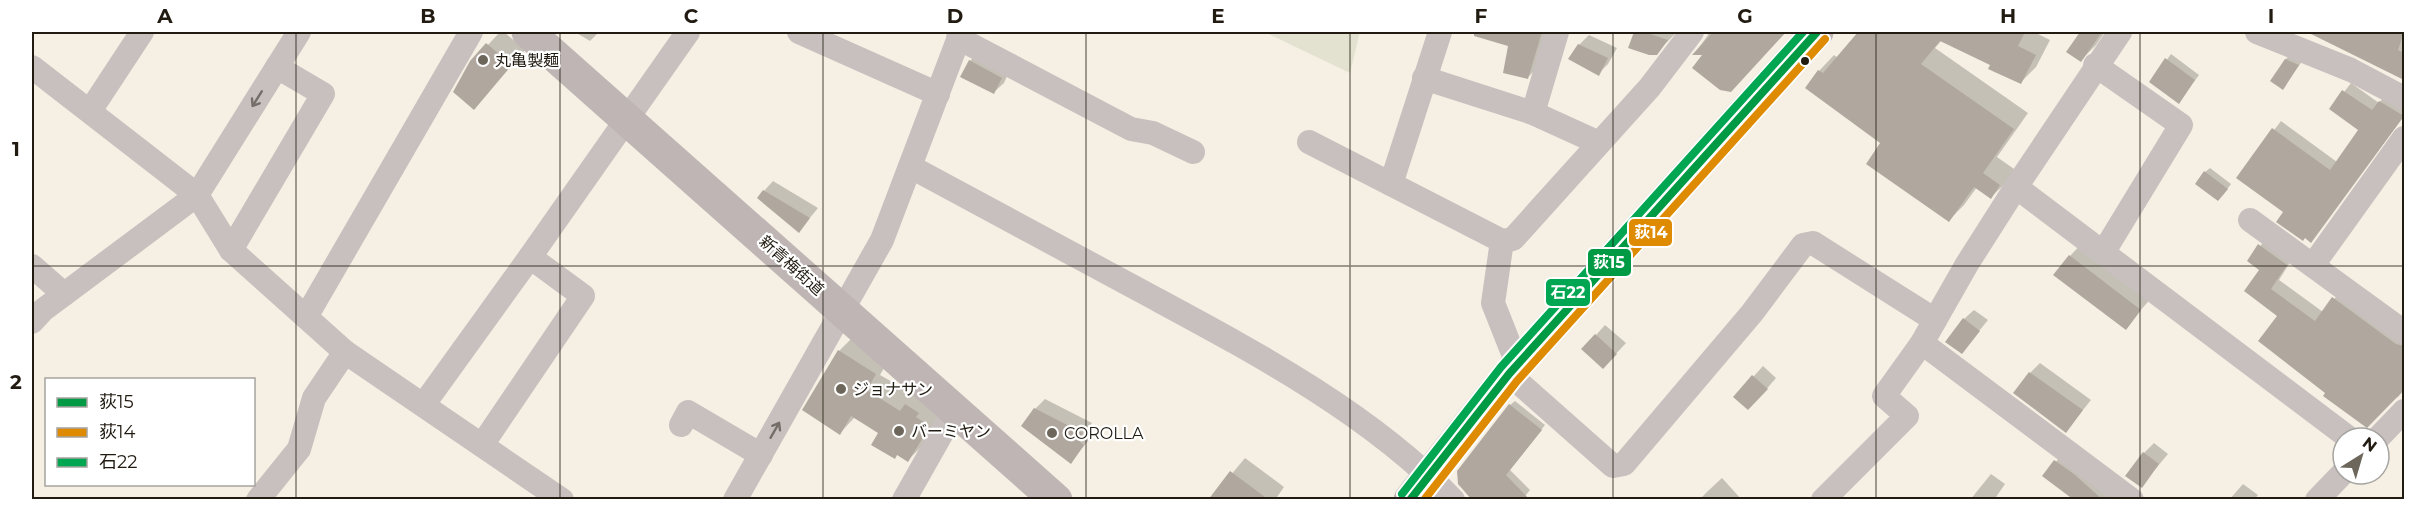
<svg xmlns="http://www.w3.org/2000/svg" width="2436" height="531" font-family="Montserrat,'Noto Sans JP',sans-serif">
	<rect width="100%" height="100%" fill="#f6f0e4"/>
	<path fill="#e3e2d0" d="M1264 32H1360L1350 73Z"/>
	<g fill="#0003">
		<path d="M500 32H504L525 50 474 108 472 62Z"/>
		<path d="M575 32H599L590 41Z"/>
		<path d="M1483 32H1548L1538 67 1528 77 1510 45 1481 37Z"/>
		<path d="M1635 32H1677L1656 53 1630 47Z"/>
		<path d="M1707 32H1786L1745 75 1705 53H1695L1708 35Z"/>
		<path d="M1860 32H2034L2050 40 2036 67 2021 82 1992 64 1942 40 1935 48 2028 113 1997 157 2014 169 2007 182 1991 197 1977 187 1964 205 1949 220 1882 143 1807 87 1819 71 1834 55 1838 58Z"/>
		<path d="M2081 32H2105L2096 45 2081 60 2068 52Z"/>
		<path d="M2310 32H2404V78Z"/>
		<path d="M1589 35 1617 48 1608 64 1598 74 1579 45Z"/>
		<path d="M980 51 1011 67 1004 83 994 92 970 61Z"/>
		<path d="M2171 54 2199 75 2179 102 2151 82Z"/>
		<path d="M2290 55 2303 60 2283 88 2286 59Z"/>
		<path d="M2351 83 2379 103 2387 94 2404 104V116L2311 241 2286 211 2238 178 2281 121 2337 162 2360 129 2331 109Z"/>
		<path d="M2210 168 2231 184 2223 195 2205 172Z"/>
		<path d="M773 181 818 208 799 231 764 191Z"/>
		<path d="M2268 236 2294 256 2279 280 2323 312 2342 290 2404 336V390L2398 397 2391 400 2327 392 2279 315 2262 269 2249 261Z"/>
		<path d="M2084 241 2154 295 2125 328 2070 256Z"/>
		<path d="M1974 310 1988 320 1962 352 1964 319Z"/>
		<path d="M1605 325 1626 343 1613 357 1596 335Z"/>
		<path d="M853 337 889 359 880 375 943 411 922 446 908 460 880 433 855 417 840 433 839 351Z"/>
		<path d="M2040 363 2091 400 2066 431 2030 373Z"/>
		<path d="M1763 366 1776 378 1758 399 1735 397Z"/>
		<path d="M1045 399 1092 423 1087 430 1093 435 1071 462 1035 409Z"/>
		<path d="M1515 401 1545 425 1510 470 1530 490 1522 500H1474L1510 405Z"/>
		<path d="M2154 443 2168 454 2141 486 2144 453Z"/>
		<path d="M2065 451 2119 500H2077L2044 476Z"/>
		<path d="M1245 458 1284 487 1275 500H1210Z"/>
		<path d="M1991 474 2005 484 1994 500H1970Z"/>
		<path d="M1722 478 1742 500H1699L1708 491Z"/>
		<path d="M2243 484 2258 495 2254 500H2229Z"/>
	</g>
	<g fill="#b0a89e">
		<path d="M1474 32H1542L1528 79 1503 73 1508 46 1474 36Z"/>
		<path d="M1634 32H1644L1668 40 1657 55H1649L1628 48Z"/>
		<path d="M1713 32H1786L1731 92 1720 90 1692 68 1702 55H1692Z"/>
		<path d="M1858 32H2025L2018 46 2036 55 2021 84 1988 69 1990 65 1940 41 1921 64 2014 129 1983 173 2000 185 1991 199 1974 187 1949 222 1866 164 1880 143 1805 88 1818 70 1823 73Z"/>
		<path d="M2080 32H2102L2081 62 2066 52Z"/>
		<path d="M2307 32H2404L2398 50 2404 53V80Z"/>
		<path d="M486 43 512 65 474 110 453 92 470 61Z"/>
		<path d="M1578 44 1608 58 1599 76 1568 59Z"/>
		<path d="M2165 58 2195 80 2179 104 2149 82Z"/>
		<path d="M2285 59 2299 65 2283 90 2270 81Z"/>
		<path d="M969 60 1002 78 994 94 960 77Z"/>
		<path d="M2342 90 2372 110 2379 101 2404 116 2311 243 2305 238 2303 241 2276 222 2283 212 2236 178 2272 128 2330 170 2358 130 2329 109Z"/>
		<path d="M2204 171 2228 189 2218 201 2195 184Z"/>
		<path d="M763 190 810 218 799 233 757 198Z"/>
		<path d="M2258 244 2287 265 2271 289 2315 321 2332 297 2396 344 2404 346V390L2367 428 2323 396 2325 393 2258 341 2277 316 2244 291 2259 270 2247 261Z"/>
		<path d="M2069 255 2141 310 2126 330 2053 275Z"/>
		<path d="M1963 318 1980 331 1962 354 1945 342Z"/>
		<path d="M1595 334 1617 354 1603 369 1581 349Z"/>
		<path d="M838 350 876 374 867 390 900 411 905 404 919 413 916 417 930 426 908 462 897 455 895 459 871 445 878 433 851 416 840 435 802 410Z"/>
		<path d="M2029 372 2083 410 2066 433 2013 393Z"/>
		<path d="M1752 375 1768 389 1748 410 1733 397Z"/>
		<path d="M1509 404 1542 430 1506 475 1530 500H1472L1458 484 1457 471Z"/>
		<path d="M1034 408 1083 433 1078 440 1084 445 1071 464 1021 426Z"/>
		<path d="M2143 452 2159 464 2142 488 2125 476Z"/>
		<path d="M2054 460 2074 474 2103 500H2074L2042 476Z"/>
		<path d="M1230 471 1269 500H1208Z"/>
	</g>
	<g fill="none" stroke-linecap="round" stroke-linejoin="round">
		<g stroke="#c7c0bf" stroke-width="24">
			<path d="M799 32 938 94"/>
			<path d="M2257 32 2351 70 2404 98"/>
			<path d="M958 38 1131 129 1153 133 1193 152"/>
			<path d="M2095 65 2181 125 2103 253"/>
			<path d="M32 67 197 195 231 250 345 352 562 500"/>
			<path d="M1424 78 1533 113 1599 143"/>
			<path d="M90 111 142 32"/>
			<path d="M1533 113 1557 32"/>
			<path d="M1309 142 1502 241 1513 239 1650 87 1692 32"/>
			<path d="M911 167C993 211 1074 255 1156 299 1258 354 1372 415 1453 500"/>
			<path d="M1391 184 1440 32"/>
			<path d="M2016 187 2349 438"/>
			<path d="M2250 220 2404 332"/>
			<path d="M1502 241 1493 303 1518 366"/>
			<path d="M231 250 323 94 277 67"/>
			<path d="M2313 265 2404 138"/>
			<path d="M32 266 64 294"/>
			<path d="M306 317 471 32"/>
			<path d="M32 322 43 310 197 195 299 32"/>
			<path d="M1922 343 2132 500"/>
			<path d="M1509 374 1613 466 1624 464 1752 313 1803 245 1813 243 1935 320"/>
			<path d="M424 404 530 257 688 32"/>
			<path d="M681 425 688 412 761 455"/>
			<path d="M2378 438 2404 411"/>
			<path d="M482 445 583 296 530 257"/>
			<path d="M258 500 299 449 314 398 345 352"/>
			<path d="M735 500 882 240 961 32"/>
			<path d="M904 500 956 408"/>
			<path d="M1823 500 1907 416 1884 396 1922 343 1967 264 2016 187 2120 32"/>
			<path d="M2317 500 2343 473"/>
		</g>
		<g stroke="#beb5b4" stroke-width="33">
			<path d="M528 32 1056 500"/>
			<path d="M1410 500 1509 374 1817 32"/>
		</g>
		<defs>
			<path id="bus-1" d="M1410 500 1509 374 1817 32"/>
			<path id="bus-2" d="M1424 500 1517 381 1825 39"/>
			<path id="bus-3" d="M1402 494 1501 367 1803 32"/>
		</defs>
		<use href="#bus-1" stroke="#fff" stroke-width="12"/>
		<use href="#bus-2" stroke="#fff" stroke-width="12"/>
		<use href="#bus-3" stroke="#fff" stroke-width="12"/>
		<use href="#bus-1" stroke="#094" stroke-width="8"/>
		<use href="#bus-2" stroke="#de8b02" stroke-width="8"/>
		<use href="#bus-3" stroke="#00a651" stroke-width="8"/>
	</g>
	<defs><path id="oneway-shaft" d="M-6 0H5M1.5-3L5.5 0L1.5 3" fill="none" stroke-width="1.6" stroke-linecap="round" stroke-linejoin="round" transform="scale(1.5)"/></defs>
	<g stroke="#746e68">
		<use href="#oneway-shaft" transform="translate(257 99) rotate(122)"/>
		<use href="#oneway-shaft" transform="translate(775 430) rotate(-60)"/>
	</g>
	<path fill="none" stroke="#211b11" stroke-width="1.5" stroke-opacity="0.55" d="M296 32V500M560 32V500M823 32V500M1086 32V500M1350 32V500M1613 32V500M1876 32V500M2140 32V500M32 266H2404"/>
	<g fill="#6c665b" stroke="#fff" stroke-width="2">
		<circle cx="483" cy="60" r="6"/>
		<circle cx="841" cy="389" r="6"/>
		<circle cx="899" cy="431" r="6"/>
		<circle cx="1052" cy="433" r="6"/>
	</g>
	<circle fill="#211b11" stroke="#fff" stroke-width="2" cx="1805" cy="61" r="5"/>
	<g text-anchor="middle" stroke-width="4.5" stroke-linejoin="round" paint-order="stroke">
		<g font-size="16" fill="#211b11" stroke="#fff" text-anchor="start">
			<text x="495" y="66">丸亀製麺</text>
			<text x="853" y="395">ジョナサン</text>
			<text x="911" y="437">バーミヤン</text>
			<text x="1064" y="439">COROLLA</text>
		</g>
		<g font-size="16" fill="#211b11" stroke="#fff">
			<text transform="translate(792 265) rotate(42)" y="6">新青梅街道</text>
		</g>
	</g>
	<g stroke="#fff" stroke-width="2">
		<rect x="1628" y="218" width="45" height="29" rx="6" fill="#de8b02"/>
		<rect x="1587" y="248" width="45" height="29" rx="6" fill="#094"/>
		<rect x="1545" y="278" width="46" height="29" rx="6" fill="#00a651"/>
	</g>
	<g font-size="16" text-anchor="middle" font-weight="bold" fill="#fff">
		<text x="1651" y="238">荻14</text>
		<text x="1609" y="268">荻15</text>
		<text x="1568" y="298">石22</text>
	</g>
	<rect width="2436" height="531" fill="none" stroke="#ffffff" stroke-width="66"/>
	<rect x="45" y="378" width="210" height="108" fill="#ffffff" stroke="#a6a4a0" stroke-width="1.5"/>
	<rect x="57" y="398" width="30" height="9" fill="#009944" stroke="#a6a4a0" stroke-width="1.5"/>
	<text x="99" y="408" font-size="18" fill="#211b11">荻15</text>
	<rect x="57" y="428" width="30" height="9" fill="#de8b02" stroke="#a6a4a0" stroke-width="1.5"/>
	<text x="99" y="438" font-size="18" fill="#211b11">荻14</text>
	<rect x="57" y="458" width="30" height="9" fill="#00a651" stroke="#a6a4a0" stroke-width="1.5"/>
	<text x="99" y="468" font-size="18" fill="#211b11">石22</text>
	<g transform="translate(2361 456) rotate(37)"><circle r="28" fill="#ffffff" stroke="#a6a4a0" stroke-width="1.5"/>
	<path d="M0-4.5L10 22L0 15L-10 22Z" fill="#6c665b"/>
	<text y="-9" font-size="16" font-weight="bold" text-anchor="middle" fill="#211b11">N</text>
	</g>
	<rect x="33" y="33" width="2370" height="465" fill="none" stroke="#211b11" stroke-width="2"/>
	<g font-size="20" text-anchor="middle" font-weight="bold" fill="#211b11">
		<text x="165" y="23">A</text>
		<text x="428" y="23">B</text>
		<text x="691" y="23">C</text>
		<text x="955" y="23">D</text>
		<text x="1218" y="23">E</text>
		<text x="1481" y="23">F</text>
		<text x="1745" y="23">G</text>
		<text x="2008" y="23">H</text>
		<text x="2271" y="23">I</text>
		<text x="16" y="156">1</text>
		<text x="16" y="389">2</text>
	</g>
</svg>
